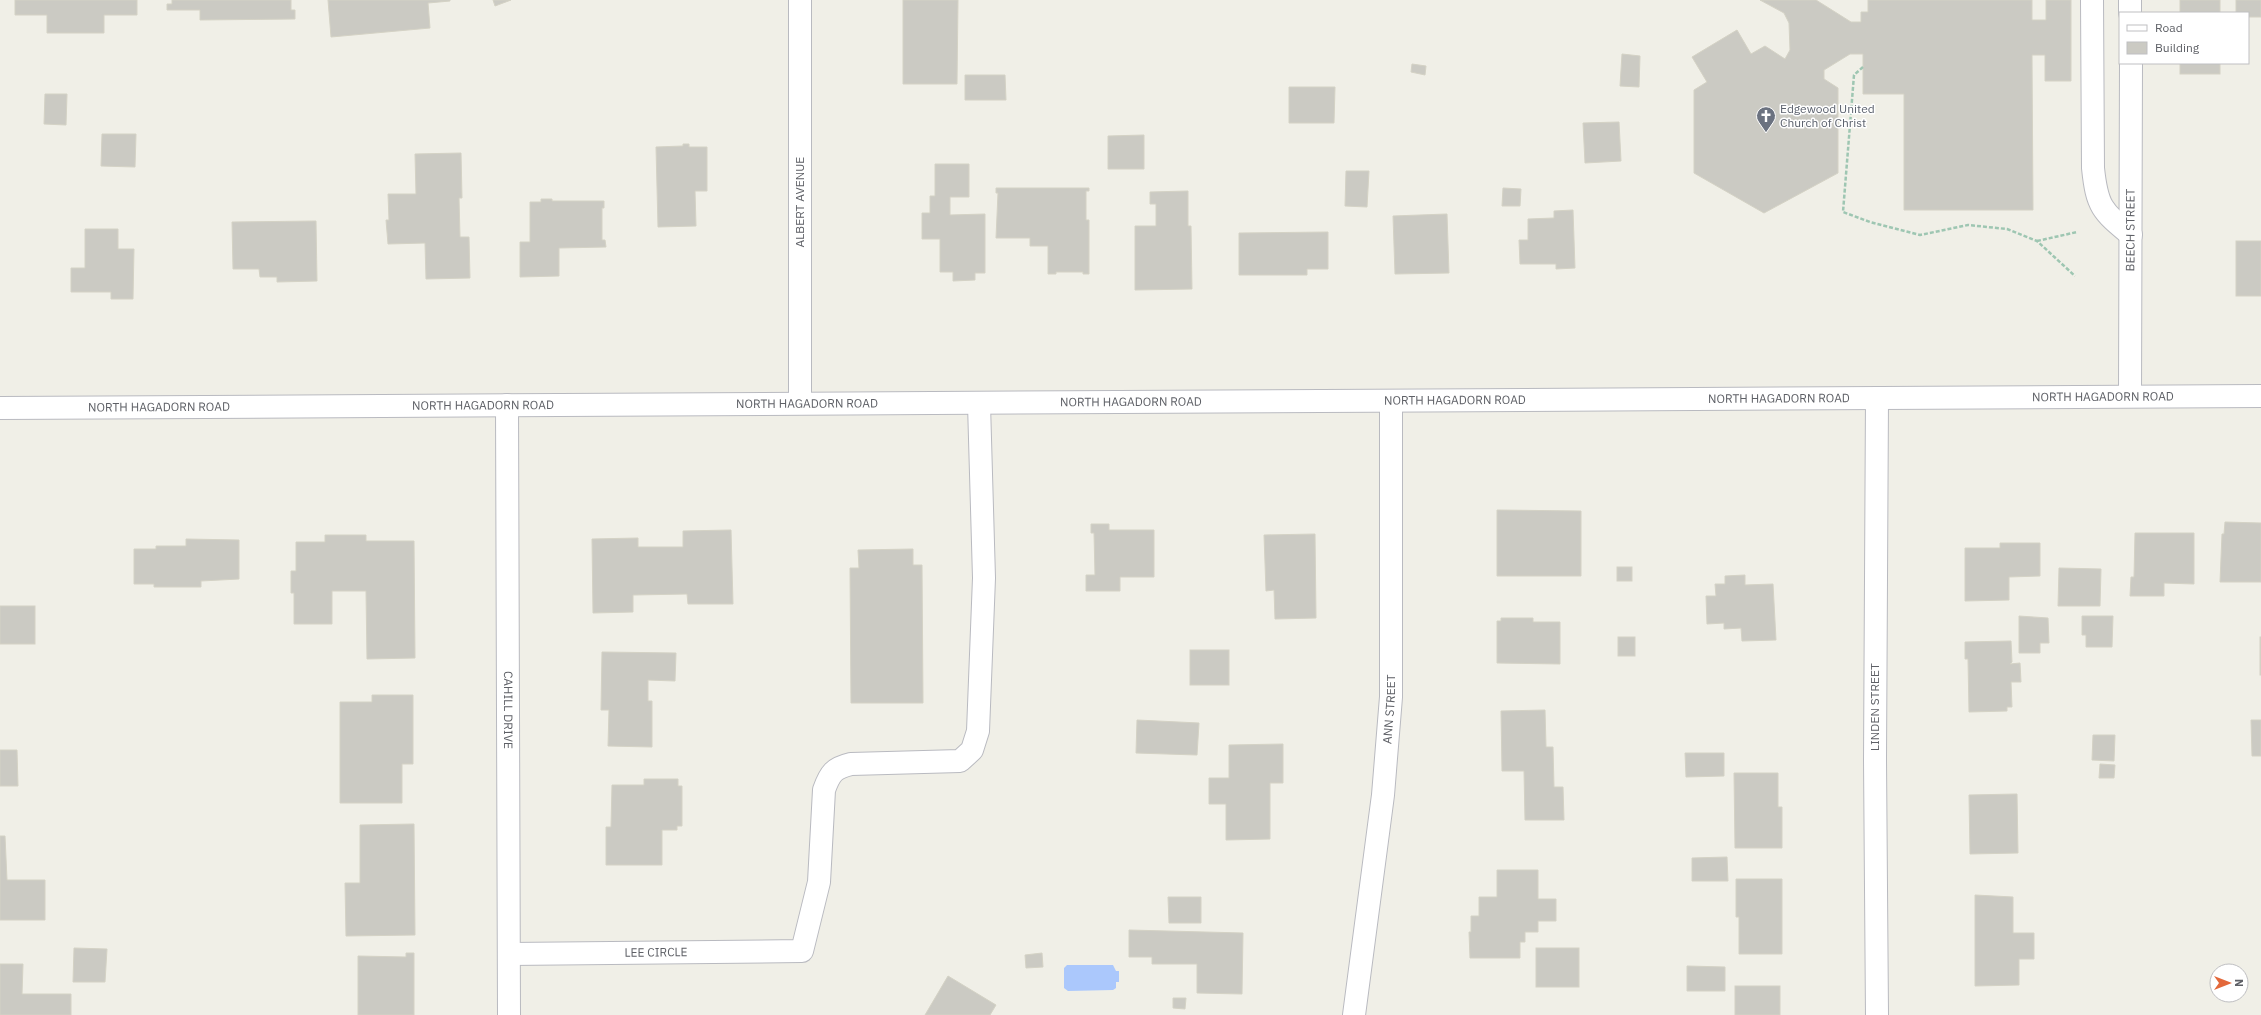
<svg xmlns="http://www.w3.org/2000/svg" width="2261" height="1015" font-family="'IBM Plex Sans',sans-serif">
	<rect width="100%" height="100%" fill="#f0efe7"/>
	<path fill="#abc8fc" d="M1067 965H1113L1116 971H1119V982H1116V988L1113 990 1068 991 1064 988V968Z"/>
	<g fill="#cbcac3" stroke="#d4d2c5">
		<path d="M15 0H137V15H104V33H47V15H15Z"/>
		<path d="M172 0H291V10H295V19L200 20V10H167V4H172Z"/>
		<path d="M328 0H450V1L428 3 430 28 331 37Z"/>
		<path d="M493 0H511L495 6Z"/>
		<path d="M903 0H958L957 84H903Z"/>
		<path d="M1760 0H1816L1851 22H1861V12H1868V0H2032V20H2046V0H2071V81H2045V55H2032L2033 210H1904V94H1863V54H1850L1824 70V79L1838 88V173L1764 213 1694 173V90L1707 82 1692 57 1737 30 1751 54 1765 46 1785 59 1790 50 1789 23 1784 13Z"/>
		<rect x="2180" y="0" width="40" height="13"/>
		<path d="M2236 0H2261V17H2248V13H2236Z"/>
		<path d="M1622 54 1640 56 1639 87 1620 86Z"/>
		<rect x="2180" y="63" width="40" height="11"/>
		<path d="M1412 64 1426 66 1425 75 1411 72Z"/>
		<path d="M965 75H1005L1006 100H965Z"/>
		<path d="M1289 87H1335L1334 123H1289Z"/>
		<path d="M45 94H67L66 125 44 124Z"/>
		<path d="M1619 122 1621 161 1585 163 1583 123Z"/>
		<path d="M102 134H136L135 167 101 166Z"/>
		<path d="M1144 135V169H1108V136Z"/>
		<path d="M683 144H689V147H707V191H695L696 226 658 227 656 147 683 146Z"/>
		<path d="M461 153 462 198H459L460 237H469L470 278 426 279 425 243 388 244 386 220H389L388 194H416L415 154Z"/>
		<path d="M935 164H969V197H950V215L985 214V273H975V280L953 281V272H940V239H922V213H930V196H935Z"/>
		<path d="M1346 171H1369L1367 207 1345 206Z"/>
		<path d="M996 188H1089V191H1086V220H1089V274H1083V272H1056V274H1048V246H1030V238H996L998 193H996Z"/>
		<path d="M1503 188 1521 189 1520 206H1502Z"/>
		<path d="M1188 191V226H1191L1192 289 1135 290V226H1156V204H1150V192Z"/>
		<path d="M541 199H552V201H604V208H602V240H605L606 247 559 248V276L520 277V242H530V202H541Z"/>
		<path d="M1573 210 1575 268 1556 269V264H1520L1519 240H1528V219L1554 218V211Z"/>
		<path d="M1447 214 1449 273 1395 274 1393 216Z"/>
		<path d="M316 221 317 281 277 282V277H260L259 269H233L232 222Z"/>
		<path d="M85 229H118V249H134L133 299H111V292H71V268H85Z"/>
		<path d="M1328 232V269H1307V275H1239V233Z"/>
		<rect x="2236" y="241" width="25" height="55"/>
		<path d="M1497 510 1581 511V576H1497Z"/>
		<path d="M2225 522 2261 523V582H2220L2222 534H2224Z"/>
		<path d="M1091 524H1109V530H1154V577H1120V591H1086V575H1095L1094 533H1091Z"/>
		<path d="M731 530 733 604H688L687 594 633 595V612L593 613 592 539 638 538V547H683V531Z"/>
		<path d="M2135 533H2194V584L2164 583V596H2130L2131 577H2134Z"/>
		<path d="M1315 534 1316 618 1275 619 1274 590 1266 591 1264 535Z"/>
		<path d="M325 535H366V541H414L415 658 367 659 366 591H332V624H294V593H291V571H296V542H325Z"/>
		<path d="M186 539 239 540V579L201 581V587H154V584H134V549H156V546H186Z"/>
		<path d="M2000 543H2040V576L2009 577V600L1965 601V548H2000Z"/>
		<path d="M913 549V565H922L923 703H851L850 568H859L858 550Z"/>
		<rect x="1617" y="567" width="15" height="14"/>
		<path d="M2059 568 2101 569 2100 606H2058Z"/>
		<path d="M1745 575V585L1773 584 1776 640 1742 641 1741 628 1724 629V623L1707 624 1706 596H1716L1715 584H1725V576Z"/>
		<rect x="0" y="606" width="35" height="38"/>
		<path d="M2019 616 2048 618 2049 643H2040V653H2019Z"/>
		<path d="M2082 616H2113L2112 647H2086V635H2082Z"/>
		<path d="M1501 618H1533V622H1560V664L1497 663V621H1501Z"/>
		<rect x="1618" y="637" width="17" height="19"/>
		<rect x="2260" y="637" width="1" height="38"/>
		<path d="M2011 641 2012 662 2010 664 2020 663 2021 682H2011L2012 707H2007V711L1969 712 1968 659H1965V642Z"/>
		<rect x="1190" y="650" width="39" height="35"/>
		<path d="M602 652 676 653 675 681 648 680V701H652V747L608 746 609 710H601Z"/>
		<path d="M372 695H413V764H402V803H340V702H372Z"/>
		<path d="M1545 710 1546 747H1553L1554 787H1563L1564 820H1525L1524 771H1502L1501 711Z"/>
		<path d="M1137 720 1199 723 1197 755 1136 753Z"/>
		<path d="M2251 720H2261V756H2252Z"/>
		<path d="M2093 735H2115L2114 761 2092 760Z"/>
		<path d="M1283 744V783H1270V839L1226 840V804H1209V778H1229V745Z"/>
		<path d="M0 750H17L18 786H0Z"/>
		<path d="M1685 753H1724V776L1686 777Z"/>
		<path d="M2100 764 2115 765 2114 778H2099Z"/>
		<path d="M1734 773H1778V807H1782V848H1735Z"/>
		<path d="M644 779H678V786H682V826H677V830H662V865H606V827H611L612 785H644Z"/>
		<path d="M2017 794 2018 853 1970 854 1969 795Z"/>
		<path d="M414 824 415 935 346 936 345 883H360V825Z"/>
		<path d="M0 836H5L7 880H45V920H0Z"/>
		<path d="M1727 857 1728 881H1692V858Z"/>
		<path d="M1497 870H1538V899H1556V921H1538V932H1525V942H1520V958H1470L1469 932H1471V916H1479V897H1497Z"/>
		<path d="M1736 879H1782V954H1739V917H1736Z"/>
		<path d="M1975 895 2013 897V933H2034V959H2019V985L1975 986Z"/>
		<path d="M1168 897H1201V923H1169Z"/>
		<path d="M1129 930 1243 933 1242 994 1197 993V964H1152V957H1129Z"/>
		<path d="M74 948 107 949 105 982H73Z"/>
		<rect x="1536" y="948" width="43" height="39"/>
		<path d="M406 953H414V1015H358V956L406 957Z"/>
		<path d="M1042 953 1043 967 1026 968 1025 955Z"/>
		<path d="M0 964H23L22 994H71V1015H0Z"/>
		<path d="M1687 966 1725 967V991H1687Z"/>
		<path d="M948 976 996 1005 990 1015H925Z"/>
		<rect x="1735" y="986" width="45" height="29"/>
		<path d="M1173 998H1186L1185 1009 1173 1008Z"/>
	</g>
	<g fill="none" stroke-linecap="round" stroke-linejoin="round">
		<defs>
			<g id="minor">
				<path d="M2092 0 2093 168C2097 207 2102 211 2131 235"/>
				<path d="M2130 0V13"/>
				<path id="s1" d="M2130 396 2131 63"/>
				<path d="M1877 398 1875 760 1877 1015"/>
				<path d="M800 403V0"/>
				<path id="s2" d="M507 405 509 1015"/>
				<path id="s3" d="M0 408 2261 396"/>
				<path id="s4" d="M509 954 802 951 819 882 824 790C830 773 834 768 851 764L960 761 972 750 978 731 984 578 979 404"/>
				<path id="s5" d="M1354 1015 1383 795 1391 697V401"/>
			</g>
		</defs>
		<use href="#minor" stroke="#b9bac0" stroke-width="24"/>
		<g stroke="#9ec6b2" stroke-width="2.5" stroke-dasharray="4 2" stroke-linecap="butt">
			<path d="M1863 67 1854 75 1843 212 1870 222 1920 235 1968 225 2007 229 2037 241 2075 276"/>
			<path d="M2037 241 2077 232"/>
		</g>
		<use href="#minor" stroke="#fff" stroke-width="22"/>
	</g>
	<defs>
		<symbol id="church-pin" viewBox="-11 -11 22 30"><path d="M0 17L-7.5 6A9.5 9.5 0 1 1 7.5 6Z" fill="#6b7280" stroke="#fff"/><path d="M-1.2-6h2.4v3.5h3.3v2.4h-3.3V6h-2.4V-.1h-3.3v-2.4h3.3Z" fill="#fff"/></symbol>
	</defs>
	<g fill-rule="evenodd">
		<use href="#church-pin" x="1755" y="105" width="22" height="30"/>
	</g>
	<g text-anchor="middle" stroke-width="3" stroke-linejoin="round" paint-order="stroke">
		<g font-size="12" fill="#5b616d" stroke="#fff" text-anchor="start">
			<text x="1780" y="113">Edgewood United<tspan x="1780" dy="14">Church of Christ</tspan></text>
		</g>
		<g font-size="12" fill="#5e6066" stroke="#fff">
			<text transform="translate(800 202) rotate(-90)" y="4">ALBERT AVENUE</text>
			<text dy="4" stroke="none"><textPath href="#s1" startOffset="166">BEECH STREET</textPath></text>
			<text dy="4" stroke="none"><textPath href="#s3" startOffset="2103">NORTH HAGADORN ROAD</textPath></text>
			<text dy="4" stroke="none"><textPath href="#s3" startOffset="1779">NORTH HAGADORN ROAD</textPath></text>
			<text dy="4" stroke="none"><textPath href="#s3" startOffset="1455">NORTH HAGADORN ROAD</textPath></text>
			<text dy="4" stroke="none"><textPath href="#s3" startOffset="1131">NORTH HAGADORN ROAD</textPath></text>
			<text dy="4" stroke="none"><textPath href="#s3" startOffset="807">NORTH HAGADORN ROAD</textPath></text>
			<text dy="4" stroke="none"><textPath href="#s3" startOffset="483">NORTH HAGADORN ROAD</textPath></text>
			<text dy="4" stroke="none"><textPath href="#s3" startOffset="159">NORTH HAGADORN ROAD</textPath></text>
			<text transform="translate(1875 707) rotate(-90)" y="4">LINDEN STREET</text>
			<text dy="4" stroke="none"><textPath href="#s5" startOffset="308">ANN STREET</textPath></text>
			<text dy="4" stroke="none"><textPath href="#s2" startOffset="305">CAHILL DRIVE</textPath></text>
			<text dy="4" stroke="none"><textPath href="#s4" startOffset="147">LEE CIRCLE</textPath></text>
		</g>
	</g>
	<rect x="2119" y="12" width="130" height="52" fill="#ffffff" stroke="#bfbfc2"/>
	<rect x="2127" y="25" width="20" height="6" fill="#ffffff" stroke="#bfbfc2"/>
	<text x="2155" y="32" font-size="12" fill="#5e6066">Road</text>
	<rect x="2127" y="42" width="20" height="12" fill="#cbcac3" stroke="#bfbfc2"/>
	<text x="2155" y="52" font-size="12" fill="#5e6066">Building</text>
	<g transform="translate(2229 983) rotate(90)"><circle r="19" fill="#ffffff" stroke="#bfbfc2"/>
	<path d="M0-3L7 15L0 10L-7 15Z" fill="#e3683a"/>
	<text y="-6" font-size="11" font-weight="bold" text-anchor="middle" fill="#5e6066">N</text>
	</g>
</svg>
